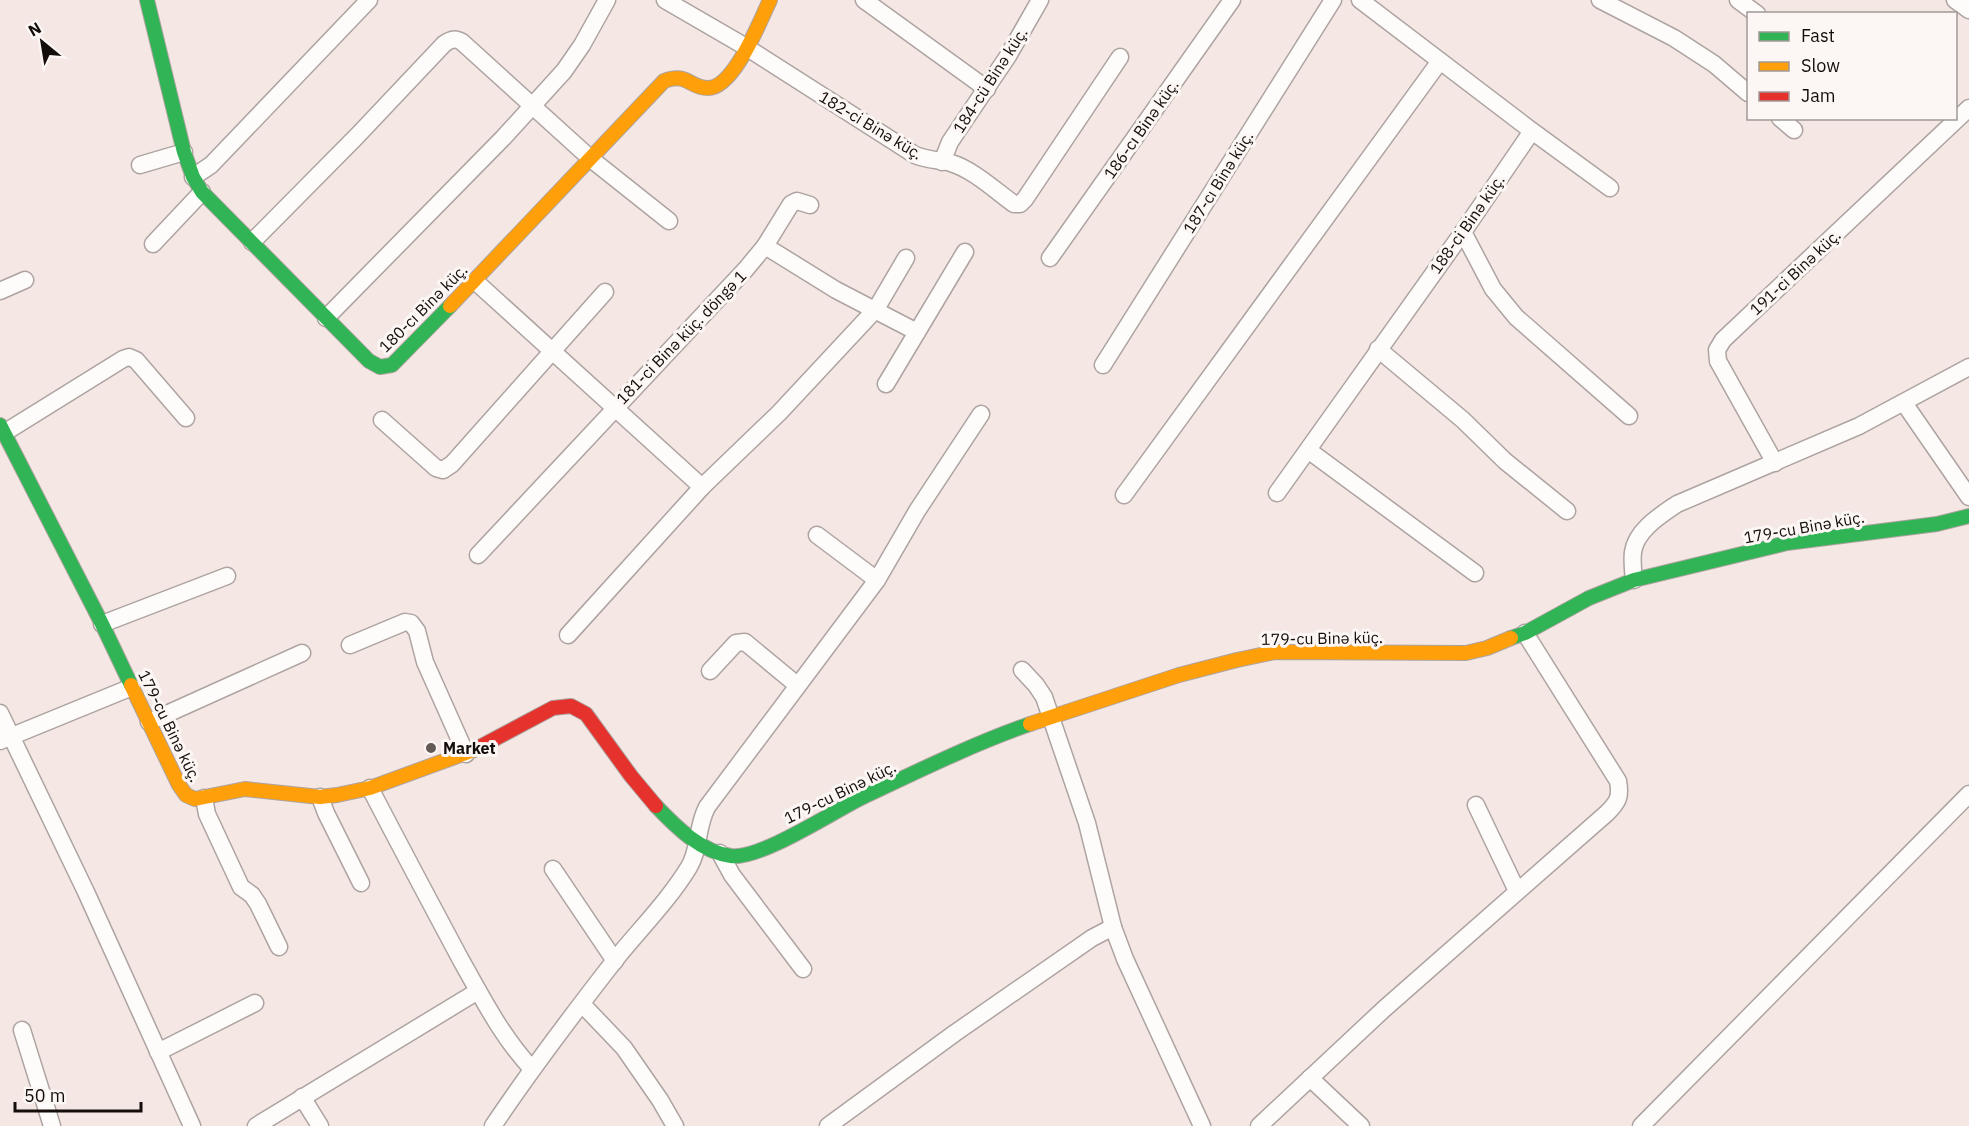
<svg xmlns="http://www.w3.org/2000/svg" width="1969" height="1126" font-family="'IBM Plex Sans',sans-serif">
	<rect width="100%" height="100%" fill="#f5e8e4"/>
	<g fill="none" stroke-linecap="round" stroke-linejoin="round">
		<defs>
			<g id="street">
				<path d="M665 0 746 47 915 155C927 160 939 160 951 163 972 169 996 191 1014 204H1020L1025 199 1120 57"/>
				<path d="M864 0 987 89"/>
				<path d="M1600 0 1674 38 1714 64 1748 93"/>
				<path d="M1738 0 1757 14"/>
				<path d="M1955 0 1969 10"/>
				<path d="M1780 118 1794 130"/>
				<path d="M1532 131 1610 188"/>
				<path d="M942 162 950 142 1008 56 1040 0"/>
				<path d="M140 165 184 152"/>
				<path d="M193 177 211 165 369 0"/>
				<path d="M1463 232 1493 289 1516 317 1629 416"/>
				<path d="M252 242 357 136 444 44C451 39 455 38 462 42L591 159 669 221"/>
				<path d="M153 244 202 192"/>
				<path d="M765 246 791 204 797 201 810 205"/>
				<path d="M1050 258 1232 0"/>
				<path d="M475 281 702 487"/>
				<path d="M0 291 25 280"/>
				<path d="M326 318 503 138 564 71 582 45 607 0"/>
				<path d="M1378 349 1463 420 1505 461 1567 511"/>
				<path d="M1103 365 1333 0"/>
				<path d="M886 384 965 252"/>
				<path d="M1904 403 1969 497"/>
				<path d="M382 420 436 468 443 470 452 464 605 292"/>
				<path d="M4 433 123 359 129 357 136 360 186 418"/>
				<path d="M1308 450 1475 573"/>
				<path d="M1775 463 1718 361 1717 350 1723 340 1969 108"/>
				<path d="M1277 493 1463 232 1532 131 1360 0"/>
				<path d="M1124 495 1440 61"/>
				<path d="M817 535 877 580"/>
				<path d="M478 555 746 269 765 246 836 290 917 332"/>
				<path d="M1634 580C1633 571 1632 560 1633 552 1636 530 1661 515 1677 504L1859 426 1969 367"/>
				<path d="M102 624 227 576"/>
				<path d="M568 635 702 487 779 413 876 309 906 258"/>
				<path d="M350 645 405 622 411 623 417 631 425 662 466 754"/>
				<path d="M1022 670 1036 685 1044 697 1087 823 1113 927 1125 959 1202 1126"/>
				<path d="M710 671 736 643 745 642 797 685"/>
				<path d="M0 713 86 892 192 1126"/>
				<path d="M149 722 302 653"/>
				<path d="M0 741 132 687"/>
				<path d="M370 788C400 846 431 904 462 962 483 999 502 1037 532 1069"/>
				<path d="M320 797 326 813 361 883"/>
				<path d="M204 798 207 814 241 887 252 895 258 904 279 947"/>
				<path d="M1476 805 1517 891"/>
				<path d="M720 853 732 875 803 969"/>
				<path d="M553 869 615 961"/>
				<path d="M582 1004 624 1048 660 1100 675 1126"/>
				<path d="M22 1030 52 1126"/>
				<path d="M158 1052 255 1003"/>
				<path d="M1310 1078 1361 1126"/>
				<path d="M302 1097 320 1126"/>
				<path d="M256 1126 478 991"/>
				<path d="M493 1126C531 1069 573 1014 615 960 639 930 669 900 689 867 700 849 696 828 707 807L877 580 917 511 981 414"/>
				<path d="M828 1126 955 1033 1092 938 1113 927"/>
				<path d="M1259 1126 1384 1009 1607 813C1618 802 1621 797 1618 781L1525 633"/>
				<path d="M1641 1126 1969 794"/>
			</g>
			<g id="fast">
				<path d="M147 0 184 152 193 177 202 192 369 361 380 367 392 365 450 306"/>
				<path d="M0 425 102 624 131 685"/>
				<path d="M1511 638 1525 633 1589 598 1634 580 1787 543 1937 524 1969 516"/>
				<path d="M656 806C676 827 701 852 731 856 760 860 834 811 863 797 918 771 973 744 1030 724"/>
			</g>
			<g id="slow">
				<path d="M450 306 664 81C688 72 689 88 708 88 734 88 760 21 770 0"/>
				<path d="M131 685 179 785 186 795 195 799 245 789 320 797 337 795 370 788 474 750"/>
				<path d="M1030 724 1179 675 1237 660 1275 652 1466 653 1487 648 1511 638"/>
			</g>
			<path id="jam" d="M474 750 553 708 571 706 586 714 631 776 656 806"/>
		</defs>
		<use href="#street" stroke="#ada3a0" stroke-width="19"/>
		<use href="#fast" stroke="#ada3a0" stroke-width="16"/>
		<use href="#slow" stroke="#ada3a0" stroke-width="16"/>
		<use href="#jam" stroke="#ada3a0" stroke-width="16"/>
		<use href="#street" stroke="#fefcfb" stroke-width="16"/>
		<use href="#fast" stroke="#30b455" stroke-width="14"/>
		<use href="#slow" stroke="#ff9f0a" stroke-width="14"/>
		<use href="#jam" stroke="#e5322d" stroke-width="14"/>
	</g>
	<circle fill="#635a56" stroke="#fcf7f5" stroke-width="2" cx="431" cy="748" r="6"/>
	<g text-anchor="middle" stroke-width="6" stroke-linejoin="round" paint-order="stroke">
		<g font-size="16" fill="#150d0a" stroke="#fcf7f5">
			<text transform="translate(990 80) rotate(-57)" y="6">184-cü Binə küç.</text>
			<text transform="translate(871 125) rotate(31)" y="6">182-ci Binə küç.</text>
			<text transform="translate(1141 129) rotate(-55)" y="6">186-cı Binə küç.</text>
			<text transform="translate(1218 182) rotate(-58)" y="6">187-cı Binə küç.</text>
			<text transform="translate(1467 224) rotate(-55)" y="6">188-ci Binə küç.</text>
			<text transform="translate(1795 272) rotate(-43)" y="6">191-ci Binə küç.</text>
			<text transform="translate(423 308) rotate(-45)" y="6">180-cı Binə küç.</text>
			<text transform="translate(681 337) rotate(-46)" y="6">181-ci Binə küç. döngə 1</text>
			<text transform="translate(1804 527) rotate(-10)" y="6">179-cu Binə küç.</text>
			<text transform="translate(1322 638) rotate(-1)" y="6">179-cu Binə küç.</text>
			<text transform="translate(170 726) rotate(64)" y="6">179-cu Binə küç.</text>
			<text transform="translate(840 792) rotate(-26)" y="6">179-cu Binə küç.</text>
		</g>
		<g font-size="16" font-weight="bold" fill="#150d0a" stroke="#fcf7f5" text-anchor="start">
			<text x="443" y="754">Market</text>
		</g>
	</g>
	<rect x="1747" y="12" width="210" height="108" fill="#fcf7f5" stroke="#a09997" stroke-width="1.5"/>
	<rect x="1759" y="32" width="30" height="9" fill="#30b455" stroke="#a09997" stroke-width="1.5"/>
	<text x="1801" y="42" font-size="18" fill="#150d0a">Fast</text>
	<rect x="1759" y="62" width="30" height="9" fill="#ff9f0a" stroke="#a09997" stroke-width="1.5"/>
	<text x="1801" y="72" font-size="18" fill="#150d0a">Slow</text>
	<rect x="1759" y="92" width="30" height="9" fill="#e5322d" stroke="#a09997" stroke-width="1.5"/>
	<text x="1801" y="102" font-size="18" fill="#150d0a">Jam</text>
	<g transform="translate(42 42) rotate(330)" stroke="#fcf7f5" stroke-width="4.5" paint-order="stroke">
	<path d="M0-4.5L10 22L0 15L-10 22Z" fill="#150d0a"/>
	<text y="-9" font-size="16" font-weight="bold" text-anchor="middle" fill="#150d0a">N</text>
	</g>
	<path d="M15 1102v9h126v-9" fill="none" stroke="#150d0a" stroke-width="3"/>
	<text x="24" y="1102" font-size="18" fill="#150d0a" stroke="#fcf7f5" stroke-width="4.5" paint-order="stroke">50 m</text>
</svg>
